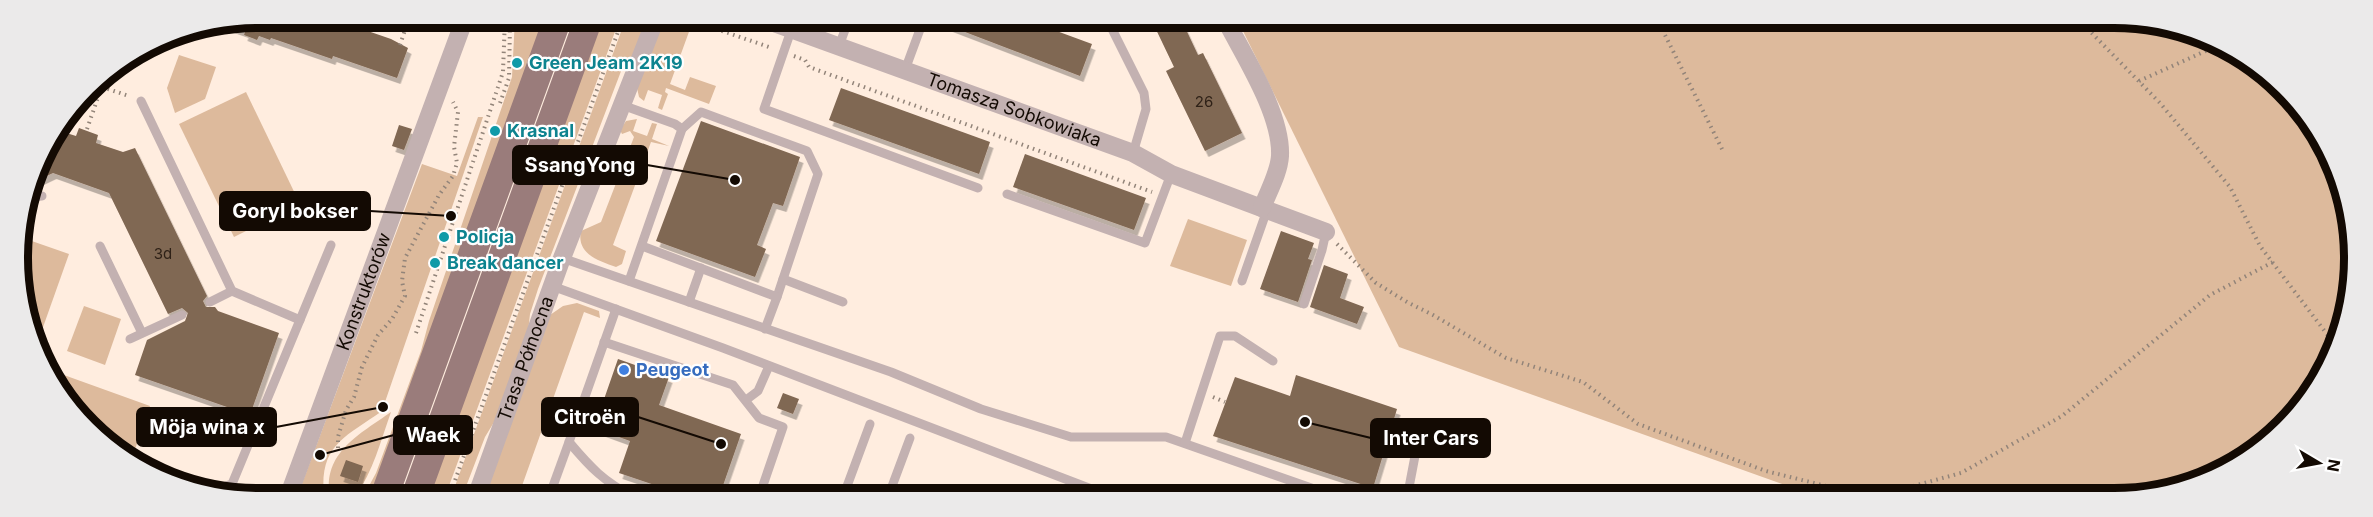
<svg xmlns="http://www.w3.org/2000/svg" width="2373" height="517" font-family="Inter,sans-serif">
	<defs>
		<filter id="shadow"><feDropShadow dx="3.5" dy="6" stdDeviation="0" flood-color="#0004"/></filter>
	</defs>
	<rect width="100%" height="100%" fill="#ffeddf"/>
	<g fill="#ddba9c">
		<path d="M515 18H548L374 497H363L376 473 421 351 429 321 512 77Z"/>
		<path d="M600 18H620L449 486 445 497H425Z"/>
		<path d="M626 18H651L636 57 627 61 623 66 538 289 530 314 527 341 502 409 485 437 462 497H451Z"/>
		<path d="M664 18H694L670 84 685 90 690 77 716 86 709 104 666 88 665 92 668 94 662 110 658 108 662 95 648 90 644 101 639 97 637 88Z"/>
		<path d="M1237 19 2146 20 2234 50 2305 112 2347 196 2353 290 2330 365 2284 429 2221 474 2131 498H1821L1399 347Z"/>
		<path d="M179 55 216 67 205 99 175 113 167 88Z"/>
		<path d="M246 92 300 204 234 237 179 124Z"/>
		<path d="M478 117H483L385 402 379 408 382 411C344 438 319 445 324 497H297L422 164 457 176Z"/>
		<path d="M637 119 633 131 647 136 652 123 657 124 652 139 669 146 651 142 613 245 626 251 622 264 616 267C599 261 576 254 581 231L601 222 634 137 630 131 622 134 620 130 626 121Z"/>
		<path d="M1188 219 1247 240 1231 286 1170 266Z"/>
		<path d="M26 239 69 254 42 330 29 325 20 256Z"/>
		<path d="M577 303 599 311 600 318 584 312 518 497H484L550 315 563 306Z"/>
		<path d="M84 306 121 319 105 365 67 351Z"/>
		<path d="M50 370 150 406 131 461 77 417Z"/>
		<path d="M391 412C381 440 373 472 355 497H330C322 453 360 434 391 412Z"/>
	</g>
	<g fill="#806752" filter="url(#shadow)">
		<path d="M258 18H330L391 39 408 48 397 78 333 56 332 59 271 38 270 40 259 36 257 40 244 35 245 32 225 25Z"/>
		<path d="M931 19H1024L1092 44 1080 76Z"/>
		<path d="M1151 19H1181L1198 55 1203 53 1242 133 1205 151 1166 71 1174 67Z"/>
		<path d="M841 88 990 142 979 174 829 120Z"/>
		<path d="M701 121 800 157 783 206 773 203 757 245 766 249 755 277 656 241Z"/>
		<path d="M399 125 412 129 404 150 392 146Z"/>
		<path d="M79 128 98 135 96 143 123 152 135 148 207 296 203 301 206 307H215L218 311 279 333 250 415 135 375 147 340 185 321 188 313 182 308 168 314 109 193 53 173 32 183 36 166 60 131 76 136Z"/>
		<path d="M1025 154 1146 198 1134 230 1013 187Z"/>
		<path d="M1281 231 1314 243 1308 259 1312 260 1298 302 1260 289Z"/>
		<path d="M1324 265 1348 274 1340 298 1364 307 1357 324 1310 307Z"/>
		<path d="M618 359 669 377 659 405 741 434 719 497H690L619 473 630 441 594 428Z"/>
		<path d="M1296 375 1397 409 1373 488 1213 436 1235 377 1290 396Z"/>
		<path d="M783 393 799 399 793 414 777 408Z"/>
		<path d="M346 460 363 466 358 482 340 476Z"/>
	</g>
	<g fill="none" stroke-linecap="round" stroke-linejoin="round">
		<g stroke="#928479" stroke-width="4" stroke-dasharray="1.5 4.5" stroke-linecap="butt">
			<path d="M1657 19 1723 151"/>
			<path d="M2079 20 2160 103 2230 187 2260 246 2336 346"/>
			<path d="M699 23 772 48"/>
			<path d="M340 24 342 18"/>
			<path d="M400 45 409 18"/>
			<path d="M794 56 805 60 809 67 1152 192"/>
			<path d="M2139 81 2219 45"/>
			<path d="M102 87 129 96"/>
			<path d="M500 103 509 78 510 24 513 18"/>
			<path d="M87 129 105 77"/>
			<path d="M1337 244 1376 283 1407 302 1433 315 1506 358 1583 382 1638 424 1766 471 1854 493 1899 490 1961 473 2062 416 2210 295 2273 262"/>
			<path d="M416 333 503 72 505 18"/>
			<path d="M1213 397 1225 402"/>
			<path d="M338 448V437L346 410 354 397 362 367 378 335 392 319 405 296 402 281 405 258 439 195 453 176 457 163 454 147 458 112 453 102"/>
			<path d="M449 497 623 18"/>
		</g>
		<g stroke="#c3b1b1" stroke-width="9">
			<path d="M795 19 764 109 978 188"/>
			<path d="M1066 19 1083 25 1096 19"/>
			<path d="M1107 19 1144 93 1146 109 1133 153"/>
			<path d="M839 46 849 19"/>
			<path d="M905 70 922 24"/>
			<path d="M141 101 232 291 300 320"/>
			<path d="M622 105 675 124 682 129 629 281"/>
			<path d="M682 129 701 112 807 151 818 174 777 297"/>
			<path d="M1007 194 1145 243 1171 174"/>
			<path d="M29 197 42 196"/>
			<path d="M100 246 142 333"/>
			<path d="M642 246 777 297 765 329"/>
			<path d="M562 258 891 372 981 409 1071 437H1166L1340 498"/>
			<path d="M783 279 843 302"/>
			<path d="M1242 281 1267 210"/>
			<path d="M552 286 723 348 1115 498"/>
			<path d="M210 302 232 291"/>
			<path d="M689 302 701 268"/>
			<path d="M1304 304 1322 250 1326 232"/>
			<path d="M616 309 569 442C590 467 604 482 634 497"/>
			<path d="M130 339 182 315"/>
			<path d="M604 342 733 385 759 418 783 427 759 497"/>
			<path d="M746 400 758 391 769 366"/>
			<path d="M1185 443 1220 336H1235L1273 361"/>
			<path d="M209 491 232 484 331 245"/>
			<path d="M549 497 569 442"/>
			<path d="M843 497 870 424"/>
			<path d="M888 497 910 438"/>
			<path d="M1407 498 1419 435"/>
		</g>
		<g stroke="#c3b1b1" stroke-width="18">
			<path id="s1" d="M763 19 1133 153 1171 174 1326 232"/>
			<path d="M1225 19C1244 56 1282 114 1280 156 1279 173 1268 192 1262 208"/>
			<path id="s2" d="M288 497 465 18"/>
			<path id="s3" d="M476 497 562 258 656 18"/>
		</g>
		<g stroke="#9a7c7b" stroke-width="28">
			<path d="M384 497 558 18"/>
			<path d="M415 497 589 18"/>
		</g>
	</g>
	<g fill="#0f9aa8" stroke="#fefefe" stroke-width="2">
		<circle cx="517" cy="63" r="6"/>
		<circle cx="495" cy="131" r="6"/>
		<circle cx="444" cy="237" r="6"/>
		<circle cx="435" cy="263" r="6"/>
	</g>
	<circle fill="#3f7fe0" stroke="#fefefe" stroke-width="2" cx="624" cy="370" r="6"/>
	<g text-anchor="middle" stroke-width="4.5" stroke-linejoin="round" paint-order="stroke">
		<g font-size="15" fill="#2e2117">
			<text x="1204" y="107">26</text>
			<text x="163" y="259">3d</text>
		</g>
		<g font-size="18" font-weight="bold" fill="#0d838f" stroke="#fefefe" text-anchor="start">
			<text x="529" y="69">Green Jeam 2K19</text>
			<text x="507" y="137">Krasnal</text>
			<text x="456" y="243">Policja</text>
			<text x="447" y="269">Break dancer</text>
		</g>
		<g font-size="18" fill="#130a03" stroke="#fefefe">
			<text dy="6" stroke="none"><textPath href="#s1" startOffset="267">Tomasza Sobkowiaka</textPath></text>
			<text dy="6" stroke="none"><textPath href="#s2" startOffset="219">Konstruktorów</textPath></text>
			<text dy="6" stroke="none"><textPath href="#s3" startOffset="147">Trasa Północna</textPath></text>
		</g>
		<g font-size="18" font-weight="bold" fill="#366cbe" stroke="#fefefe" text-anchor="start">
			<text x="636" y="376">Peugeot</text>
		</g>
	</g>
	<path d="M0 0H2373V517H0ZM258 28H2114A230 230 0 0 1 2344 258V258A230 230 0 0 1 2114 488H258A230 230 0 0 1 28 258V258A230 230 0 0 1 258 28Z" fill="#ebeaea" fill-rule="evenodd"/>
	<path fill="none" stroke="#130a03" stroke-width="8" d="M258 28H2114A230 230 0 0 1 2344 258V258A230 230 0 0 1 2114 488H258A230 230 0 0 1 28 258V258A230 230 0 0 1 258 28Z"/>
	<path fill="none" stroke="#130a03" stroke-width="2" d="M735 180L647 165M451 216L370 211M721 444L638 417M383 407L276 427M320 455L394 435M1305 422L1371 438"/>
	<g fill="#130a03" stroke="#fefefe" stroke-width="2">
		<circle cx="735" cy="180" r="6"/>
		<circle cx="451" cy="216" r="6"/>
		<circle cx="721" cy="444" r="6"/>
		<circle cx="383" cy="407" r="6"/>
		<circle cx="320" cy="455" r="6"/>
		<circle cx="1305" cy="422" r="6"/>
	</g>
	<g fill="#130a03" stroke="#130a03" stroke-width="2">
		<rect x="513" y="146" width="134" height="38" rx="6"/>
		<rect x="220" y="192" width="150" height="38" rx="6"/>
		<rect x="542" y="398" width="96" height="38" rx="6"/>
		<rect x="137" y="408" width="139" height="38" rx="6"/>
		<rect x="394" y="416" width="78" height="38" rx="6"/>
		<rect x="1371" y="419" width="119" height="38" rx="6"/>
	</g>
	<g font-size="20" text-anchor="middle" font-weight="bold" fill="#fff">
		<text x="580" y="172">SsangYong</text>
		<text x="295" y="218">Goryl bokser</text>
		<text x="590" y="424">Citroën</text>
		<text x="207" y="434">Möja wina x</text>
		<text x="433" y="442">Waek</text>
		<text x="1431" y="445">Inter Cars</text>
	</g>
	<g transform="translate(2319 463) rotate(100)" stroke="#fefefe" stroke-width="4.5" paint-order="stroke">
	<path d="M0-4.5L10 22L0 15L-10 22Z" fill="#130a03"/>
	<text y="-9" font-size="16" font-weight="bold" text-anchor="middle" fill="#130a03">N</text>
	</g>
</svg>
